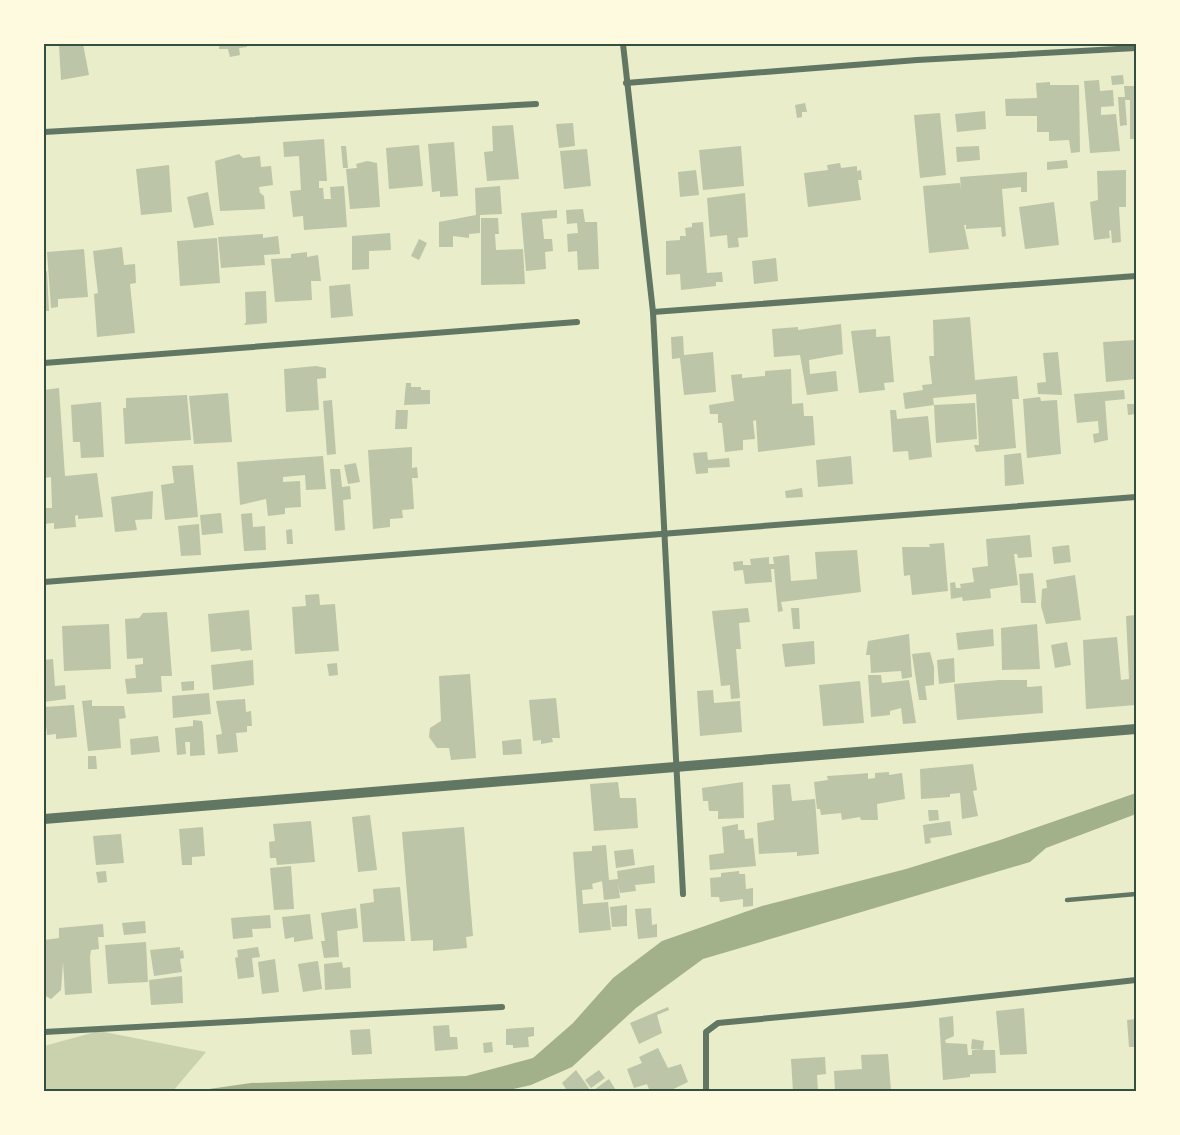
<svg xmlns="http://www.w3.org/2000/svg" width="1180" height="1135" font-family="'Fira Sans Condensed',sans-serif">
	<rect width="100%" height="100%" fill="#e9edc9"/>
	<path fill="#cad2ad" d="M99 1031 206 1052 173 1091 44 1092V1046Z"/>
	<path fill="#a3b18a" d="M1136 793V814L1046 848 1030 862 703 959 636 1008 572 1067 531 1085 501 1092 195 1091 251 1083 466 1076 533 1058 573 1023 613 978 662 941 762 906 906 869 1000 840Z"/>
	<g fill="#bcc5a7">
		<path d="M83 44 89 75 61 80 59 45Z"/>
		<path d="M219 44H247V47L239 48 240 55 230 57 228 49H219Z"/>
		<path d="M1123 75 1124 84 1112 85 1111 76Z"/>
		<path d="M1099 80 1100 91 1113 90 1114 106 1101 107V115L1116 114 1120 151 1090 153 1084 81Z"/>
		<path d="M1050 82V85H1079L1080 152 1071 153 1069 140 1049 141V132H1037V116H1006L1005 99 1037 98 1036 83Z"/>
		<path d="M1124 86H1136V139H1130V100H1125L1127 125 1120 126 1118 97H1125Z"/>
		<path d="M805 103 807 112H802V117L797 118 795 105Z"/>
		<path d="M985 111 986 129 957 132 955 114Z"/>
		<path d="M940 113 946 175 920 178 914 115Z"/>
		<path d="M573 123 575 146 559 148 556 124Z"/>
		<path d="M513 125 519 179 487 181 484 152 493 151 492 126Z"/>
		<path d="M324 139 327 181H319V188H323L324 199H331L330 187 344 186 347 227 304 230 303 216 293 217 290 191 301 190 299 156 284 157 283 142Z"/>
		<path d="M454 142 458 196 440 197V191L432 192 428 144Z"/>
		<path d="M419 145 423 186 389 189 386 148Z"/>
		<path d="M341 146H346L348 168H343Z"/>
		<path d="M741 146 744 186 703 190 699 150Z"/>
		<path d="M979 146 980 160 957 162 956 147Z"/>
		<path d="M587 149 591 186 564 189 560 151Z"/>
		<path d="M239 154 243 158 260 156 261 167 271 166 273 185 259 187 260 193 264 196 265 209 220 211 215 161Z"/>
		<path d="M1067 160 1068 168 1047 170V162Z"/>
		<path d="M367 161 377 163 380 207 350 209 346 169 357 168 356 164Z"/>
		<path d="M840 163 841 168 857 166V171L861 170 862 180H858L861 200 808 207 804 173 828 170 827 165Z"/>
		<path d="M169 165 172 212 141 215 136 169Z"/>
		<path d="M696 170 699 195 680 197 678 172Z"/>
		<path d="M1126 170V207H1119L1121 242 1112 243 1111 230 1109 231 1110 238 1094 240 1090 202 1098 200 1097 171Z"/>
		<path d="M1027 172V192H1021V187L1002 189 1006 236 1002 237 1001 227 966 229V225H964L969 249 929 253 923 186 960 183 961 190 960 177Z"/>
		<path d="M500 186 502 214 480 215V233L469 234V238L453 236V247H439V222L476 215 475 188Z"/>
		<path d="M208 192 214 225 194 228 187 197Z"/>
		<path d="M745 193 748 237 738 238 739 247 728 248 727 235 710 237 707 198Z"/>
		<path d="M1054 202 1059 245 1025 249 1019 207Z"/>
		<path d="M583 209 585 222H597L599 269 578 270 577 251 568 252 567 234 578 233 577 223 567 224 566 210Z"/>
		<path d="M557 210V218L542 219 544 239H552L553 251 545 252 546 269 526 271 521 213Z"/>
		<path d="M481 218H498L499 234H495L496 250 523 249 525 284 481 285Z"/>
		<path d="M703 222 707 273 722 272 723 282H716V286L681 290 680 274 666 275V241L680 240V236H686L685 228 692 227V223Z"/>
		<path d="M390 233 391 250 369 251V269L352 270V236Z"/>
		<path d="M263 234V238L278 236 280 254 264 255 265 265 221 268 218 237Z"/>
		<path d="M217 238 220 283 180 286 177 241Z"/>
		<path d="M419 239 427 243 419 260 411 256Z"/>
		<path d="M122 247 124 265 135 264 136 283 130 284 135 333 97 337 94 294 98 293 93 251Z"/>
		<path d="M84 249 88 297 58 299V307L51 308 47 252Z"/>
		<path d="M307 252V257L318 255 321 281H311L312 300 275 302 271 259 291 258V254Z"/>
		<path d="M776 258 778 281 754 284 752 261Z"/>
		<path d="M47 271 49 311H44V272Z"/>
		<path d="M350 284 353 316 331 318 329 286Z"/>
		<path d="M266 291 267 323 244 325 246 322 245 292Z"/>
		<path d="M970 317 975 380 1017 376 1019 399H1012L1016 448 976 452 974 445H979L976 394 933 398 934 405 905 409 903 393 923 390 922 385 932 384 929 356H934L933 320Z"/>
		<path d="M841 324 843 354 809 360 810 374 836 371 838 391 807 395 800 355 774 357 772 329 798 327V330Z"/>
		<path d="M876 329V337L890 336 894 382 884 383 885 390 859 393 851 331Z"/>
		<path d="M683 336 684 355 713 352 716 392 684 395 680 358 672 359 671 337Z"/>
		<path d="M1136 340V379L1106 382 1103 342Z"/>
		<path d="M1058 352 1062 395 1038 394 1037 383 1046 382 1043 353Z"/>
		<path d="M316 366 326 368V378L317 379 319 410 286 412 284 369Z"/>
		<path d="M791 369 792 404 803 403 804 416H813L815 445 758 452 756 420 753 421 755 439 743 440V450L725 452 722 423H718V414H710L709 405 734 401 731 375 742 374V378L765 376V371Z"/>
		<path d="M406 383H411V387H421V390H430V404L404 405Z"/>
		<path d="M59 388 65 476 97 473 103 517 78 519V515L75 516 76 527 54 529V523L44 524V508H52L51 477 44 478V390Z"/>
		<path d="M1124 390 1125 399 1105 401 1108 440 1094 443 1093 434 1099 433 1098 421 1077 423 1074 394Z"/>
		<path d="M228 393 232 442 194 444 189 396Z"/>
		<path d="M187 395 191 440 125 444 123 408H126V398Z"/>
		<path d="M1040 397 1041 401 1057 400 1061 454 1027 458 1023 399Z"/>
		<path d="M332 400 336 454 327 455 323 401Z"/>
		<path d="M101 402 104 457 81 458 80 442H73L71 405Z"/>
		<path d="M975 403 977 439 936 443 934 405Z"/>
		<path d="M1127 404H1136V414L1128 415Z"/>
		<path d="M396 410H408L407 429H395Z"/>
		<path d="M890 410H896L897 419 928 416 932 457 909 460 908 451 893 452Z"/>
		<path d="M412 447V468L417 467 418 478H412L414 509 402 510 403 518 390 519V527L373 529 368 450Z"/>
		<path d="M707 452 708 460 729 458 730 467 708 468V473L696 474 693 453Z"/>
		<path d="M1021 453 1024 484 1005 486 1004 455Z"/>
		<path d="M323 456 326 489 306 490 305 475 283 477V482L300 481 301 507 285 508V514L268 516 266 499 240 505 237 462Z"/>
		<path d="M851 456 853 484 818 487 816 460Z"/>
		<path d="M356 463 360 482 348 484 344 465Z"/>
		<path d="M193 465 198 517 165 520 161 485 174 483 172 466Z"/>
		<path d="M330 469H340L342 487 350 486 351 499 343 500 345 530 335 531Z"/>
		<path d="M802 488 803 497 786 498 785 491Z"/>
		<path d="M153 491 152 519 135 520 137 530 115 532 111 497Z"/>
		<path d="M221 513 223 533 202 535 200 515Z"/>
		<path d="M252 513 253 527 265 526 266 550 244 551 241 514Z"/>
		<path d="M199 524 201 555 181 556 178 526Z"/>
		<path d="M292 529 293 544H287L286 530Z"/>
		<path d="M1030 535 1032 557 1018 558 1017 554H1014L1018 585 990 589 991 598 963 601 962 597 951 599 950 583 955 582 956 588H961L960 584 974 582 972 568 988 566 986 539Z"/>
		<path d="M944 543 948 591 912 595 910 575 904 576 902 547H930L929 544Z"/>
		<path d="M1069 545 1071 562 1054 564 1052 547Z"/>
		<path d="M857 550 861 592 781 602 783 611 778 612 774 569H771L772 582 745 584 743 570 734 571 733 562 743 561V565H751L750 559 769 557V564H774L773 557 789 555 791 581 817 579 815 552Z"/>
		<path d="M1033 573 1036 603H1021L1019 574Z"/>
		<path d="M1075 575 1081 620 1046 624 1041 606 1042 589 1047 588 1046 580Z"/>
		<path d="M319 594 320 605 335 604 339 651 295 654 292 607 306 606 305 595Z"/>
		<path d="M748 608 750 622 739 623 741 649H736L740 698 731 699 730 685 721 686 712 611Z"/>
		<path d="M791 608H799L800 629H793Z"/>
		<path d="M249 610 252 650 241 651 240 649 211 652 208 614Z"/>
		<path d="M167 612 172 676H161L162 692 127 694 125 679 136 678 135 665 143 664V658L127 659 125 619 139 618 143 613Z"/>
		<path d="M1136 615V705L1086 709 1083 640 1117 637 1121 680 1129 679 1126 616Z"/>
		<path d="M109 624 111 669 64 671 62 626Z"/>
		<path d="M1037 624 1040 669 1002 670 1001 628Z"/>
		<path d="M993 629 994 646 958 650 956 633Z"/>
		<path d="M909 634 912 677 902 679 901 671 871 673 870 655H866L868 641Z"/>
		<path d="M814 641 815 664 785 667 782 644Z"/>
		<path d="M1067 642 1071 665 1055 668 1051 645Z"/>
		<path d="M930 652 934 667V685L925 686 927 700H919L912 654Z"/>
		<path d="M954 658 955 682 939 684 937 660Z"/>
		<path d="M53 659 55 686 65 685 66 699 44 702V660Z"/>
		<path d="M253 660 254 685 213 690 211 665Z"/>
		<path d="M337 663 338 675 329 676 327 664Z"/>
		<path d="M470 674 476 758 451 760 449 748H437L429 737 430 728 441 721 439 676Z"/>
		<path d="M868 675H881L882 683 909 680 916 723 903 724 901 708 890 711V715L871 717Z"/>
		<path d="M999 680H1027V687L1042 686 1043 713 957 720 954 684Z"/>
		<path d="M194 681V690L182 691 181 682Z"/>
		<path d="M860 681 864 723 823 726 819 685Z"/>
		<path d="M713 690 714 703 740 701 742 732 700 736 697 691Z"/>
		<path d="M209 693 211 714 173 718 172 696Z"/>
		<path d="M556 698 560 738H552L553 742 541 744V740L533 741 529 700Z"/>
		<path d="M245 699 246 712 251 711 252 726H247V732L236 733 238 752 218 754 216 735 222 734 216 701Z"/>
		<path d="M92 700V706H124L126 718 119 719 121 748 88 751 82 701Z"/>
		<path d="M74 705 77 737 56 739V734L47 735 44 707Z"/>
		<path d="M193 720 202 721 203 726 205 755 190 756V742H185L186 754 177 755 175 728 193 726Z"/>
		<path d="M158 736 160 752 131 755 130 739Z"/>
		<path d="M521 739 522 754 503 755 502 741Z"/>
		<path d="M88 756H96L97 769H88Z"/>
		<path d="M973 764 977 790 973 791 978 816 962 819 960 793 950 794V797L921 799 920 769Z"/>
		<path d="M889 772V775L902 773 905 799 877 804 878 820H861L860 817 842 820 841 813 821 815 820 809H817L814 782 828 780 827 776 858 774 868 773V779L875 778V773Z"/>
		<path d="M618 782 620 798H636L638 828 594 831 590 784Z"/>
		<path d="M743 782 744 818 718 819V811H709L708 801H703L702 788Z"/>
		<path d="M790 784 792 801 815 799 819 854 797 856V852L759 854 757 823 774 820 772 785Z"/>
		<path d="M928 810H938L939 820 929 821Z"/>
		<path d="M370 815 377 870 358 872 352 817Z"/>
		<path d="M311 821 315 862 277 865 276 858H270L269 842 275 841 273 824Z"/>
		<path d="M950 821 952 835 930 838 931 843 925 844 923 825Z"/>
		<path d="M738 824V830H744L745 839 753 838 756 866 710 870 709 855 724 853 722 827Z"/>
		<path d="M203 827 205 856 192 857V865H182L179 829Z"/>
		<path d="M464 827 473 936 466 937 467 948 433 951V940L411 941 402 832Z"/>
		<path d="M121 834 124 863 96 865 93 836Z"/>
		<path d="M606 845 609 880 618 879 617 871 654 865 655 883 635 885 636 891 620 893 618 883 620 898 604 900 602 881 592 884 593 889 582 890 583 904 608 902 611 930 579 933 573 852 592 851V846Z"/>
		<path d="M633 849 635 865 616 868 614 851Z"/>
		<path d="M291 866 294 909 274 910 270 868Z"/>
		<path d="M106 871 107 882 98 883 96 872Z"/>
		<path d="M739 871V874H745L746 889 753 888V906L743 907V899L720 902 719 897H711L710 878 721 877V873Z"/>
		<path d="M400 887 405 941 363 942 360 904 374 902 373 889Z"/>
		<path d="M627 905V926L612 927 610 907Z"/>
		<path d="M356 908 358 928 337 931 339 957 324 958 321 941H325L321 913Z"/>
		<path d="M651 908 652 925 657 924V937L638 939 635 909Z"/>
		<path d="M310 914 313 939 294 942V937L285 939 282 917Z"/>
		<path d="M270 915 271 928 252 929 253 937 233 939 231 918Z"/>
		<path d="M145 921 146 933 124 935 122 923Z"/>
		<path d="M103 924 104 937H98L99 949 91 950 90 957 92 993 65 995 63 962 61 990 51 999 44 995V940L59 938V928Z"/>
		<path d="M146 942 148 982 108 984 105 945Z"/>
		<path d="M180 947V951L183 950 184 958 180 959 182 972 154 976 150 950Z"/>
		<path d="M258 947 260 957 252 958 254 977 238 979 235 958 238 957 237 950Z"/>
		<path d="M275 959 279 992 262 994 258 962Z"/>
		<path d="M318 961 322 989 303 992 298 964Z"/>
		<path d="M342 962 343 968 350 967 351 988 325 990 324 964Z"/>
		<path d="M182 976 183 1003 151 1005 149 980Z"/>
		<path d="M668 1007 669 1010 657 1015 662 1033 639 1044 630 1023Z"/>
		<path d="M1024 1008 1027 1054 1000 1055 996 1011Z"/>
		<path d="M953 1016 954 1036 945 1040 946 1043 967 1044 968 1055H972V1050H995L996 1073 970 1074V1077L943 1080 939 1018Z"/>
		<path d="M1136 1019V1047H1129L1127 1020Z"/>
		<path d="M449 1025 450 1037H457L458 1049 435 1051 433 1026Z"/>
		<path d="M534 1027V1036L528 1037 529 1047 513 1048V1045H506V1029Z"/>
		<path d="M370 1029 372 1054 352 1055 350 1030Z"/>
		<path d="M972 1039 984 1041 983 1050 971 1049Z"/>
		<path d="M492 1042 493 1052 484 1053 483 1043Z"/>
		<path d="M658 1048 668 1068 681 1064 688 1082 667 1092H650L647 1084 634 1088 627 1069 642 1063 639 1057Z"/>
		<path d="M888 1054 891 1091 835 1092 834 1071 862 1069 861 1055Z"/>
		<path d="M825 1057 826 1074 817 1075 818 1092H793L791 1059Z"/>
		<path d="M576 1070 586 1084 591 1092H568L562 1083Z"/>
		<path d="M599 1070 605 1078 591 1088 585 1080Z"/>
		<path d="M609 1079 617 1092H591Z"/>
	</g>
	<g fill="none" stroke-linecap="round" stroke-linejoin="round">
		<path stroke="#617663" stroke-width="4.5" d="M1067 900 1136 894"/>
		<g stroke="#617663" stroke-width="6">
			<path d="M623 44 653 312 683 894"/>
			<path d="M626 83 917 60 1136 48"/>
			<path d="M44 132 536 104"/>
			<path d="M653 312 1136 276"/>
			<path d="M44 363 577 322"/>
			<path d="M44 582 1136 497"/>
			<path d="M44 1032 502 1007"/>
			<path d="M706 1092V1032L718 1023 908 1005 1136 980"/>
		</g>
		<path stroke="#617663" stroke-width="10" d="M44 819 1136 729"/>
	</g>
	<rect width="1180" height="1135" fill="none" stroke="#fefae0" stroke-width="90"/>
	<rect x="45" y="45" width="1090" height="1045" fill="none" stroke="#344e41" stroke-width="2"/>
</svg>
